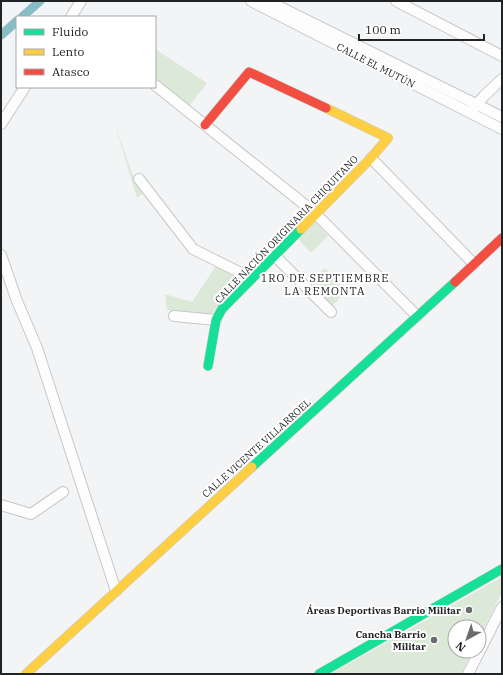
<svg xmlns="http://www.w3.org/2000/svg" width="503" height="675" font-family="'IBM Plex Serif',serif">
	<rect width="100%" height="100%" fill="#f2f4f6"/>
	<g fill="#dce9d9">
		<path d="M155 49 207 83 189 106 155 81Z"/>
		<path d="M114 122 135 182 144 193 137 198Z"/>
		<path d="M315 222 328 236 311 253 298 239Z"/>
		<path d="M216 266 242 279 211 315 167 310 165 294 192 302Z"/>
		<path d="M325 268 347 291 331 307 308 283Z"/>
		<path d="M502 577V592L479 638V627H455V651H472L461 674 332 673Z"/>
	</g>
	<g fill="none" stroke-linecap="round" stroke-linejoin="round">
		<g stroke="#89bdc6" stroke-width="9">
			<path d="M22 17 40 1"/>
			<path d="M1 35 17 21"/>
		</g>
		<defs>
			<g id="street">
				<path d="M251 1 502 129"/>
				<path d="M268 1 502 117"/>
				<path d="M396 1 502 56"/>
				<path d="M71 17 81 1"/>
				<path d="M155 85 315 213 417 316"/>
				<path d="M473 109 484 96 502 79"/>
				<path d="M1 124 25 87"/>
				<path d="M371 158 474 264"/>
				<path d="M139 179 193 249 251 278"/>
				<path d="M1 255 17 301 37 348 116 591"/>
				<path d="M274 255 331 312"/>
				<path d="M174 316 216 320"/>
				<path d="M1 505 31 514 63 492"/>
				<path d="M468 674 502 607"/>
			</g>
			<g id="fast">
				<path d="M208 366 216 320 222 309 301 229"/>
				<path d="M252 467 455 282"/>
				<path d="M319 674 502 569"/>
			</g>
			<g id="slow">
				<path d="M301 229 370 159 388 138 326 108"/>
				<path d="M26 674 252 467"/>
			</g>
			<g id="jam">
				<path d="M205 125 249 72 326 108"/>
				<path d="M455 282 502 238"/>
			</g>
		</defs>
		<use href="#street" stroke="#c5c7c8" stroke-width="12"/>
		<use href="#fast" stroke="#c5c7c8" stroke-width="10"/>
		<use href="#slow" stroke="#c5c7c8" stroke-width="10"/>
		<use href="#jam" stroke="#c5c7c8" stroke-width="10"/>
		<use href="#street" stroke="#fdfdfe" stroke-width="10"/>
		<use href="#fast" stroke="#16e098" stroke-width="9"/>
		<use href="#slow" stroke="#ffcf43" stroke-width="9"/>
		<use href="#jam" stroke="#f24e42" stroke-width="9"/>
	</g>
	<g fill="#6b6c6e" stroke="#fff" stroke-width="1.5">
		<circle cx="469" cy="610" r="4"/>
		<circle cx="434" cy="640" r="4"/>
	</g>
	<g text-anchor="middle" stroke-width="4" stroke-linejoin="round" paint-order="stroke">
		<g font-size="10" fill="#222324" stroke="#fff">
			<text transform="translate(376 65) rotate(27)" y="4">CALLE EL MUTÚN</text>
			<text transform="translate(286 229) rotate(-46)" y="4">CALLE NACIÓN ORIGINARIA CHIQUITANO</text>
			<text transform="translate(256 448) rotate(-42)" y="4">CALLE VICENTE VILLARROEL</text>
		</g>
		<g font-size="10" font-weight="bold" fill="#222324" stroke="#fff" text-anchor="end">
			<text x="461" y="614">Áreas Deportivas Barrio Militar</text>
			<text x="426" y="638">Cancha Barrio<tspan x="426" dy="12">Militar</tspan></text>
		</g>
		<g font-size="11" letter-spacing="1" fill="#222324" stroke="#fff">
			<text x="325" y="282">1RO DE SEPTIEMBRE<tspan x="325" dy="13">LA REMONTA</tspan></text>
		</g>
	</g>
	<rect width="503" height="675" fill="none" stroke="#222324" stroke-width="4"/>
	<rect x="16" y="16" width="140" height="72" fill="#ffffff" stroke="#a7a7a7"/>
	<rect x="24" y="29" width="20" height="6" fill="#16e098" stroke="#a7a7a7"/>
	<text x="52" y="36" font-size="12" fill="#222324">Fluido</text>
	<rect x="24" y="49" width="20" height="6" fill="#ffcf43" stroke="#a7a7a7"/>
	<text x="52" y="56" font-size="12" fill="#222324">Lento</text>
	<rect x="24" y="69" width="20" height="6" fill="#f24e42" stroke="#a7a7a7"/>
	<text x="52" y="76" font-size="12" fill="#222324">Atasco</text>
	<g transform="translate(467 639) rotate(220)"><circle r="19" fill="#ffffff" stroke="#a7a7a7"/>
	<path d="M0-3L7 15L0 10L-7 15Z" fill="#6b6c6e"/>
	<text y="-6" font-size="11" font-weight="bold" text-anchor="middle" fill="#222324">N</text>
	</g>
	<path d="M359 34v6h125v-6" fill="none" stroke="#222324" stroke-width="2"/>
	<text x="365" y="34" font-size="12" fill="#222324" stroke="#ffffff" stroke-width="3" paint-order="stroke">100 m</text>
</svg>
